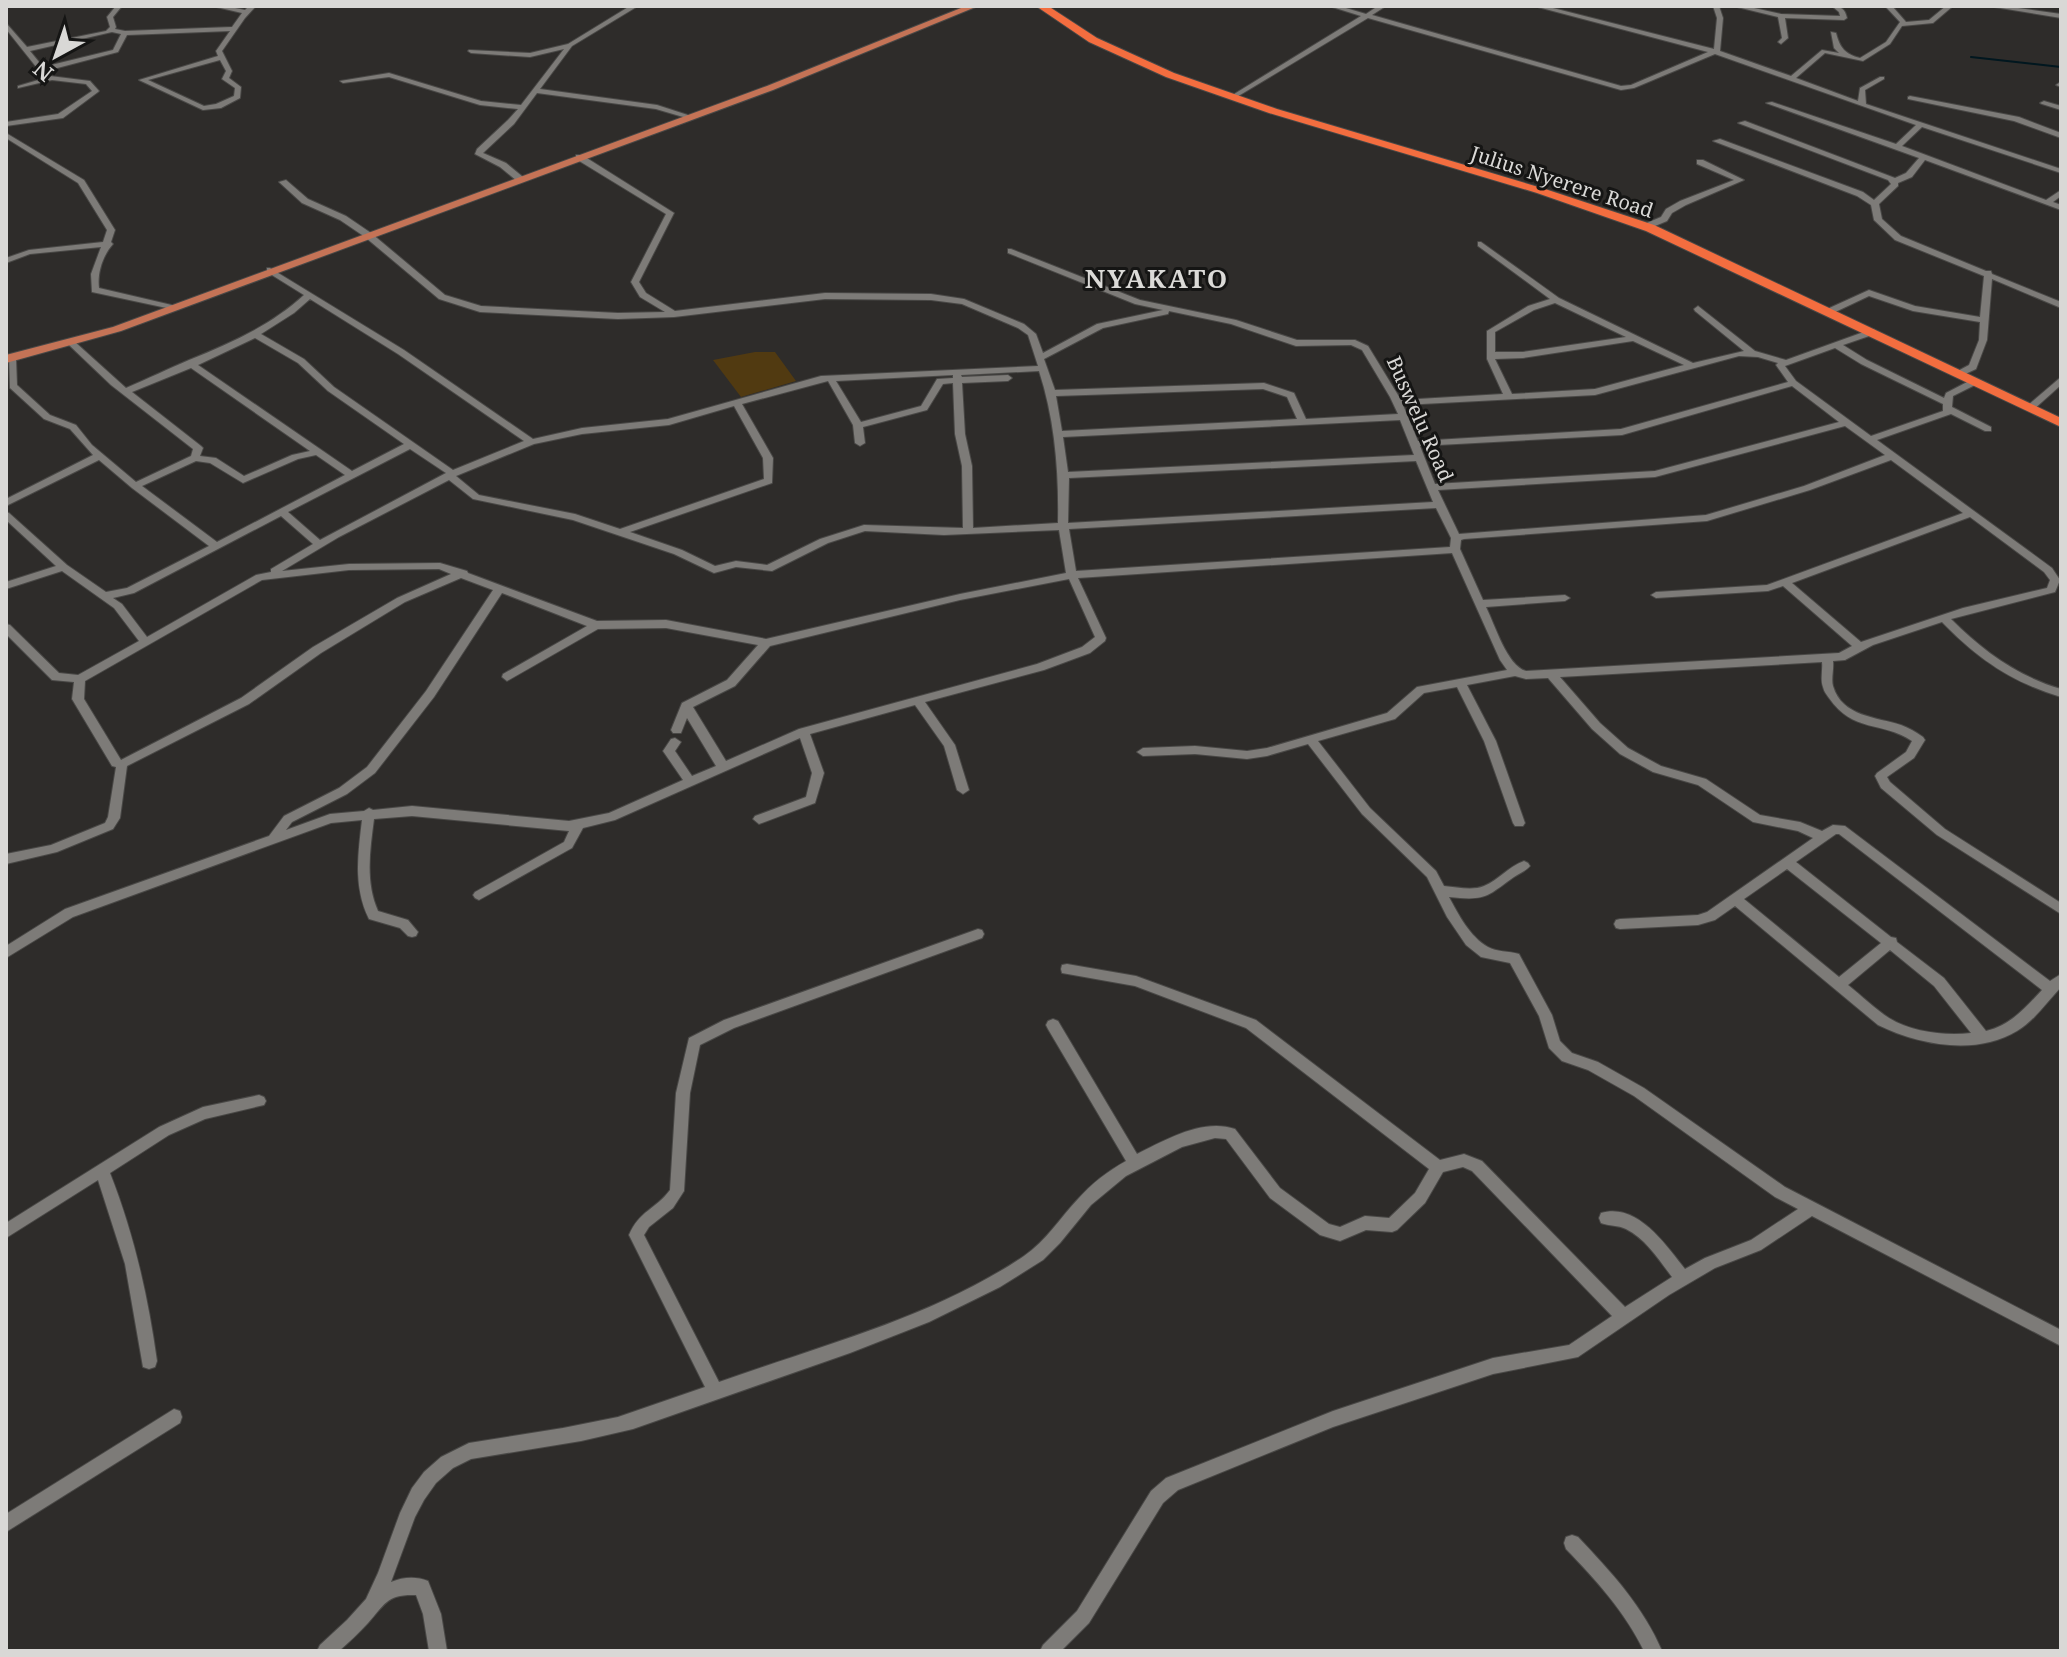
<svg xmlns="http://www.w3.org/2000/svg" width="2067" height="1657" font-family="'Noto Serif',serif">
	<rect width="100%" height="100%" fill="#2e2c2a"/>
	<path fill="#513a11" d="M755 352H775L796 381 741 397 713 360Z"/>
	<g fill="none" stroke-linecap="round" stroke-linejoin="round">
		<path stroke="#01171f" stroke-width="2" d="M1971 57 2061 67"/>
		<defs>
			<g id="minor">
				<path d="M116 6H122L113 17 116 27 115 29 125 31 232 27 242 13 212 6H225L245 10 249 6H256L245 18 222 51 232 71 229 78 241 87 240 98 221 108 203 110 139 80 218 56 216 51 230 31 127 35 118 52 46 71 50 76 90 81 99 91 98 92 63 118 6 126V122L58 114 92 91 86 84 52 80 18 88V86L45 78 6 29V23L27 47 106 31 110 27 107 17ZM112 32 121 34 113 50 43 67 30 51ZM220 60 226 71 222 79 235 88 234 96 216 104 204 106 148 80Z"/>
				<path d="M630 6H638L572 46 540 89 657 105 694 117 690 119 656 109 537 93 514 124 483 153 506 163 523 177V181H517L500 167 475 154 477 149 508 120 518 109 480 105 389 77 343 83 340 81 389 73 481 101 521 105 564 49 530 57 471 53 468 51 469 50 530 53 568 44Z"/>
				<path d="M1329 6H1339L1366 14 1378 6H1386L1372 15 1621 86 1631 85 1708 52 1534 6H1545L1714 49 1717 18 1713 6H1719L1723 18 1720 51 1791 76 1822 50 1839 53 1834 48 1831 32 1836 33C1840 48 1845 54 1860 58L1886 42 1900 22 1885 6H1892L1906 22 1929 20 1946 6H1953L1933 23 1902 26 1890 44 1863 61 1825 53 1796 78 1858 101 1860 88 1880 77H1884V79L1865 90 1866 104 2061 169V173L1922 127 1902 146 2046 200 2061 190V196L2053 202 2061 205V210L1925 160 1912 177 1898 183V186L1879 204 1882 219 1901 236 1986 271H1991L1992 274 2061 302V308L1992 279 1987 340 1976 369 1959 377 1955 374 1956 372 1969 365 1979 340 1980 322 1913 311 1869 296 1831 314H1825V310L1869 290 1915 306 1980 317 1984 276 1895 240 1874 220 1871 205 1857 196 1713 141 1720 139 1863 192 1874 200 1891 184 1888 180 1738 123 1745 121 1895 178 1906 173 1919 158 1766 103 1772 102 1896 144 1916 125 1715 54 1634 88 1621 90 1368 18 1235 98H1231V96L1361 16Z"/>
				<path d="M1733 6H1745L1781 14 1840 16 1839 12 1832 6C1841 6 1845 9 1847 18L1844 20 1785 18 1788 38 1781 44 1778 42 1782 38 1778 17Z"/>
				<path d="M1988 6H2004L2061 14V18Z"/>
				<path d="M2059 83H2061V87L2056 85Z"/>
				<path d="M1910 96 2019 117 2061 133V138L2014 121 1908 99V97Z"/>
				<path d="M2044 101 2061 106V110L2042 104 2040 103Z"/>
				<path d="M6 133 84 180 115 230 111 242 113 244C103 255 97 273 99 288L176 306V310L92 292 91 274 101 247 30 254 6 263V258L29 250 103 242 107 230 78 183 6 138Z"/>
				<path d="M576 155H582L674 213 639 282 646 293 675 311 825 293 931 294 964 299 1024 324 1036 334 1043 353 1097 324 1163 310 1135 304 1008 253V249H1011L1140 300 1236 320 1297 340H1355L1368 346 1401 400 1503 394 1487 359V331L1528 306 1550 299 1478 246V242H1481L1559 298 1693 363 1744 351 1695 311 1694 309 1698 306 1755 351 1786 360 1872 329 1875 330V334L1843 345 1867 360 1944 398 1946 393 1971 380H1977V384L1953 396 1952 407 1991 427V431H1985L1951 414 1877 440 2052 568 2060 580 2055 592 1951 619C1983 651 2017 676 2061 689V697C2011 682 1978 659 1942 622L1873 645 1845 660 1833 661C1834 669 1831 679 1833 686 1842 717 1877 717 1901 725 1909 728 1916 732 1923 737L1925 740 1914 758 1887 777 1890 782 1945 829 2061 903V914L1937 835 1881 788 1875 776 1877 773 1906 752 1912 741C1882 721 1853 733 1829 698 1827 695 1824 692 1823 687 1820 679 1823 670 1822 662L1560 677 1600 723 1628 748 1661 766 1706 779 1760 815 1800 822 1822 831 1833 825 1845 826 2050 981 2061 974V987C2047 1002 2034 1021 2017 1031 1976 1056 1919 1045 1878 1025L1735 906 1715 920 1698 925 1620 929 1616 928 1614 924 1616 920 1620 919 1698 915 1707 912 1813 838 1798 831 1753 822 1698 785 1653 772 1620 754 1592 729 1548 678 1526 679 1515 676 1467 685 1496 741 1525 823 1523 826H1515L1513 823 1484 741 1457 687 1424 693 1395 719 1318 741 1370 808 1436 871 1444 886C1457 887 1472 891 1484 886 1499 880 1506 868 1524 861L1528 863 1530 866C1526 871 1520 873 1514 877 1486 897 1486 901 1449 897 1458 914 1470 937 1488 947 1496 952 1509 951 1519 954L1552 1015 1560 1041 1572 1053 1598 1062 1644 1088 1785 1187 2061 1330V1346L1812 1216 1761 1250 1715 1268 1669 1295 1578 1357 1493 1374 1333 1427 1178 1490 1163 1503 1089 1623 1061 1651H1040L1043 1645 1077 1611 1151 1491 1166 1478 1333 1411 1493 1358 1569 1345 1612 1316 1472 1171 1463 1167 1443 1172 1425 1203 1397 1230 1392 1232 1366 1230 1340 1241 1320 1235 1270 1198 1226 1139 1215 1138 1182 1147 1126 1176 1091 1205 1060 1243 1043 1260 1000 1287 929 1322 850 1353 633 1429 581 1441 471 1459 453 1468 436 1483 424 1500 415 1517 391 1582C403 1577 416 1576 428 1581L441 1614 447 1651H429L423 1614 416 1595C387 1594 385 1604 368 1623 359 1633 349 1642 339 1651H317L320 1645 347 1620 366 1599 378 1573 400 1513 412 1488 424 1472 441 1457 469 1443 563 1428 618 1417 705 1387 629 1235C639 1211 656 1209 670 1190L676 1093 689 1038 724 1020 978 929 982 930 984 934 982 938 734 1028 700 1045 690 1093 684 1191 673 1208 649 1227 644 1235 719 1382C822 1345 932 1318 1024 1256 1046 1241 1060 1218 1078 1199 1092 1183 1108 1171 1126 1161L1048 1029 1046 1025 1048 1021 1053 1019 1058 1021 1137 1154C1165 1140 1203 1118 1235 1129L1280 1188 1329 1224 1340 1227 1365 1216 1389 1218 1415 1193 1429 1169 1246 1028 1135 986 1062 973 1061 969 1062 965 1067 964 1136 976 1256 1020 1440 1160 1464 1154 1482 1161 1625 1307 1672 1277C1659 1260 1646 1239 1626 1229 1618 1225 1609 1226 1601 1223L1599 1218 1601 1213C1637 1202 1666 1245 1685 1269L1705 1258 1751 1240 1798 1209 1775 1197 1634 1096 1588 1070 1562 1061 1549 1048 1539 1016 1510 963 1481 957 1466 945 1447 917 1427 877 1362 814 1308 744 1267 756 1247 759 1195 754 1143 756 1137 752 1143 748 1195 746 1247 751 1267 748 1387 713 1417 687 1507 670 1500 660 1452 553 1078 578 1106 638 1105 641 1090 653 1044 670 925 702 955 745 969 790 963 794 957 790 944 746 915 705 810 734 824 773 815 803 759 824 753 819 755 816 806 797 812 773 800 738 615 820 583 828 572 848 479 900 475 898 473 895 475 892 564 842 569 831 412 816 374 819C370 850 365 882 378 911L408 920 418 932 416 936 412 937 408 936 400 928 369 919C353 887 358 854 362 820L331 823 73 917 6 958V946L65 909 269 836 284 816 339 788 367 767 426 691 493 590 461 578 405 602 321 653 249 704 127 766 120 818 113 829 57 852 6 864V854L51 845 105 823 108 817 116 767 112 766 72 699 74 682 52 680 6 634V624L10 625 59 673 78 675 139 641 114 608 62 571 6 589V582L56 566 6 520V512L9 513 67 565 106 592 127 588 209 546 132 488 99 460 6 506V499L93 455 70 429 44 419 10 388 9 356H15L16 358 17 385 50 415 76 425 92 445 136 482 191 456 193 449 111 385 68 344 75 342 126 388C147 379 170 368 189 360 231 343 270 326 304 295L267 272V268H270L404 350 533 439 582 428 668 419 821 376 1038 366 1028 335 1018 328 962 304 931 300 825 299 674 317 618 319 480 312 439 299 365 237 340 220 302 203 279 182 286 180 308 199 346 216 371 233 445 295 481 306 618 313 665 312 640 297 631 282 666 214 576 159ZM310 299 398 354 524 441 453 470 334 387 304 359 261 334 294 313ZM1555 303 1626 337 1523 352H1495V332L1534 310ZM1169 311 1231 324 1296 346 1351 345 1362 350 1390 397 1398 414 1306 419 1294 393 1264 383 1055 390 1044 359 1103 328 1168 314ZM255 338 298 363 328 391 404 444 352 471 198 365ZM1633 341 1684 365 1595 389 1512 394 1495 359 1523 358ZM1835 348 1861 364 1943 404V411L1871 436 1796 381 1785 366ZM1739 356 1758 357 1778 363 1776 365 1788 382 1621 429 1418 441 1403 405 1595 395ZM191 368 310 451 292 455 244 476 216 458 200 456 203 448 201 446 132 392ZM1039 371C1055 420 1059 472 1058 523L973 528 972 466 965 434 962 383 1008 381 1012 378 1008 375 962 377 961 375ZM953 375V378L937 379 921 406 861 422 836 381ZM828 381 853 425 855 443 860 446 865 443 863 427 927 410 943 384 953 383 955 434 962 466 963 528 864 525 820 539 767 565 736 561 715 566 682 550 630 532 772 483 773 458 742 404ZM1792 386 1839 422 1655 471 1435 484 1420 446 1622 435ZM1263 389 1287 397 1297 419 1062 431 1056 396ZM734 406 763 458 764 479 620 529 575 514 479 495 456 476 534 444 582 434 669 425ZM1400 420 1414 455 1068 472 1063 437ZM1845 426 1885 455 1804 486 1706 515 1459 534 1438 490 1655 477ZM410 449 446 473 320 540 288 512ZM316 455 345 475 217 542 142 486 196 461 210 463 243 483 298 459ZM1891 460 1963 513 1767 585 1656 592 1651 595 1656 598 1768 591 1783 586 1852 646 1839 653 1526 671C1507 666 1495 625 1486 607L1565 601 1570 598 1565 595 1483 600 1460 549 1461 540 1464 539 1707 521 1810 490ZM1416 461 1433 502 1068 523 1069 478ZM449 480 473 499 573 520 674 554 714 573 736 567 772 571 828 543 865 531 944 535 1059 530 1066 573 960 594 766 639 666 620 597 621 468 573 467 571 440 563 349 564 282 571 339 537ZM1436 508 1451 538 1450 547 1076 571 1069 529ZM281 516 313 544 271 569V572L256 575 147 637 122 604 113 598 134 593ZM1970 517 2044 572 2050 580 2047 588 1963 608 1861 642 1792 583ZM439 569 451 574 397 598 313 647 241 698 121 760 84 699 85 681 262 580 349 570ZM1069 579 1095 637 1082 647 1037 664 799 729 726 761 693 707 735 686 770 646 960 600ZM502 593 587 626 503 674 502 677 507 681 598 629 666 628 758 645 727 680 682 703 671 730 673 733H681L687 718 716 766 692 776 675 751 681 742 675 738 671 739 663 751 683 780 609 813 569 821 412 806 373 810 369 808 364 811 330 814 286 830 292 822 347 794 375 773 434 697ZM1836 834H1839L2042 990C2025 1008 2011 1025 1986 1031L1944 978 1897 942 1896 938 1891 937 1796 862ZM1787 869 1881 943 1839 977 1744 899ZM1890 950 1934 986 1971 1033C1945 1036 1912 1032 1889 1018 1875 1009 1862 996 1848 985Z"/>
				<path d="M1697 160H1703L1744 180 1686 205 1672 213 1667 221 1648 229H1642V225L1661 217 1666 209 1680 201 1734 180 1697 164Z"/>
				<path d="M2061 377V385L2033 410H2027V406Z"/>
				<path d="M259 1095 264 1097 266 1101 264 1105 205 1119 169 1135 110 1173C134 1234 148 1296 157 1361L155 1367 149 1369 143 1367 125 1264 98 1180 6 1238V1223L159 1127 203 1107Z"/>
				<path d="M174 1409 180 1411 182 1417 180 1423 6 1532V1514Z"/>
				<path d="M1572 1535 1578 1537C1611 1572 1643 1606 1662 1651H1644C1625 1612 1596 1580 1566 1549L1564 1543 1566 1537Z"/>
			</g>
			<path id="major" d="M966 6H978L773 90 121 331 6 363V355L113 327 767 86Z"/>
			<path id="highway" d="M1036 6H1048L1097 38 1174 73 1277 109 1545 189 1654 225 2061 418V427L1646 231 1537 193 1269 113 1166 77 1089 42Z"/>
		</defs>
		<use href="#minor" stroke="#494846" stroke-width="2"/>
		<use href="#major" stroke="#494846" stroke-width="2"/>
		<use href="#highway" stroke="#494846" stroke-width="2"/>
		<use href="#minor" fill="#7d7b78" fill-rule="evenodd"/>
		<use href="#major" fill="#c47356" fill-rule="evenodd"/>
		<use href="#highway" fill="#f36d3f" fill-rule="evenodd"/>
	</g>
	<g text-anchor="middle" stroke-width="6" stroke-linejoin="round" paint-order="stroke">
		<g font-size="20" fill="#d9d8d6" stroke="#151514">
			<text transform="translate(1562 182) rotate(18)" y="7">Julius Nyerere Road</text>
			<text transform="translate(1420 419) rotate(66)" y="7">Buswelu Road</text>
		</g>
		<g font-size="26" font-weight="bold" letter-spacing="2" fill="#dbdad7" stroke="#151514">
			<text x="1157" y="288">NYAKATO</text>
		</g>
	</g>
	<rect width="2067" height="1657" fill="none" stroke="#d9d8d6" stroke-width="16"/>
	<g transform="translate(56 56) rotate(220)" stroke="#151514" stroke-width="6" paint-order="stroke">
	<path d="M0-6L14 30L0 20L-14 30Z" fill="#d9d8d6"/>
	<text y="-12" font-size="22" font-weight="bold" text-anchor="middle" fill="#d9d8d6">N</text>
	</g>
</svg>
